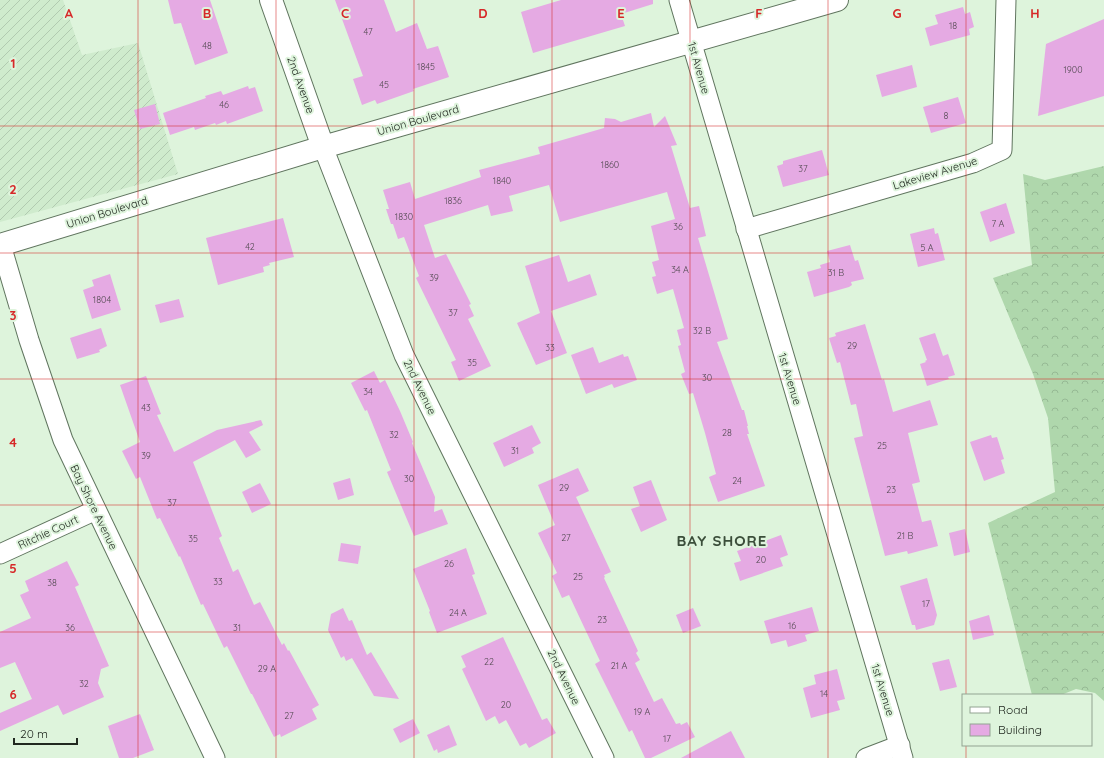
<svg xmlns="http://www.w3.org/2000/svg" width="1104" height="758" font-family="Quicksand,sans-serif">
	<defs>
		<pattern id="industrial-furrows" width="10" height="10" patternUnits="userSpaceOnUse"><rect width="10" height="10" fill="#cfebcd"/><path d="M-1 1l2-2M0 10L10 0M9 11l2-2" fill="none" stroke="#b1cab0"/></pattern>
		<pattern id="forest-crowns" width="20" height="18" patternUnits="userSpaceOnUse"><rect width="20" height="18" fill="#afd7ac"/><path d="M2 6a3 3 0 1 1 6 0M12 15a3 3 0 1 1 6 0" fill="none" stroke="#96b994"/></pattern>
	</defs>
	<rect width="100%" height="100%" fill="#def4dc"/>
	<path fill="url(#industrial-furrows)" d="M0 0H63L82 55 138 43 178 174 0 222Z"/>
	<path fill="url(#forest-crowns)" d="M1104 166V701L1095 693 1076 689 1061 695H1032L988 523 1055 492 1048 418 1033 374 993 278 1032 265 1023 174 1045 180Z"/>
	<g fill="#e5aae3">
		<path d="M168 0H210L228 53 195 65 181 23 174 24Z"/>
		<path d="M335 0H384L396 32 417 23 427 49 438 46 449 77 413 89 414 91 377 104 375 100 362 105 353 79 363 76Z"/>
		<path d="M561 0H653V4L621 14 625 26 533 53 521 12Z"/>
		<path d="M963 7 965 14 970 12 974 27 969 29 970 35 930 46 925 28 938 24 935 15Z"/>
		<path d="M1104 19V96L1038 116 1046 44Z"/>
		<path d="M912 65 917 87 882 97 876 75Z"/>
		<path d="M248 86 249 89 255 87 263 111 227 124 226 121 216 125 215 123 195 130 194 127 170 135 163 113 206 98 205 96 221 91 223 95Z"/>
		<path d="M958 97 966 123 931 133 923 107Z"/>
		<path d="M155 104 160 124 140 129 134 110Z"/>
		<path d="M651 113 654 127 665 116 677 145 671 146 690 208 699 206 706 236 698 238 728 339 717 342 742 410H744L748 426H747L749 434H747L765 486 718 502 709 477 716 474 705 433 693 393 689 394 681 374 685 372 678 346 681 345 677 330 684 328 673 289 657 294 652 277 656 276 652 262 659 260 651 226 675 219 667 192 560 222 549 185 509 196 513 211 491 216 488 205 424 225 435 258 446 254 471 304 469 305 474 316 468 319 491 366 459 381 451 362 456 360 416 278 419 276 404 237 398 239 393 224H391L386 209H389L383 190 410 182 415 199 481 177 479 170 540 154 538 147 604 128 605 118 615 119 621 122Z"/>
		<path d="M822 150 829 175 783 187 777 166 783 164V161Z"/>
		<path d="M1006 203 1015 233 990 242 980 212Z"/>
		<path d="M283 218 294 257 269 263 270 265 263 267 264 272 218 285 206 238Z"/>
		<path d="M934 228 935 234 938 233 945 260 918 267 910 234Z"/>
		<path d="M850 245 855 261 858 260 864 279 851 282 852 285 849 287 814 297 807 272 821 268 820 265 830 262 827 251Z"/>
		<path d="M559 255 568 282 590 274 597 295 551 311 567 353 536 365 517 323 540 313 525 266Z"/>
		<path d="M110 274 121 310 92 319 83 290 94 286 92 280Z"/>
		<path d="M179 299 184 317 160 323 155 305Z"/>
		<path d="M865 324 882 380 884 379 893 412 930 400 938 425 908 433 920 482 912 484 922 522 931 520 938 546 908 554 907 551 885 556 854 438 863 436 856 404 851 405 840 362 837 363 829 338 836 336 835 333Z"/>
		<path d="M101 328 107 346 99 350 100 352 77 359 70 338Z"/>
		<path d="M935 333 943 356 948 354 955 375 948 377 949 379 927 386 920 364 926 362 925 361 927 360 919 338Z"/>
		<path d="M593 347 599 363 623 354 624 357 628 356 637 380 614 388 612 384 586 394 571 355Z"/>
		<path d="M374 371 380 383 385 380 400 411 413 442 412 443 435 497 434 512 442 509 448 524 414 536 387 472 391 470 367 410 365 411 351 383Z"/>
		<path d="M146 376 161 414 157 415 174 452 217 430 261 420 263 425 249 432 261 450 246 458 235 440 193 462 222 536 219 538 233 572 238 569 254 605 260 602 282 645 284 643 288 651 289 650 319 705 312 709 317 719 281 737 280 734 274 737 252 694H251L227 646 224 648 203 604 201 605 180 556 179 557 160 518 157 519 140 477 136 479 122 451 140 442 120 385Z"/>
		<path d="M532 425 541 443 532 448 534 453 504 467 493 443Z"/>
		<path d="M991 435 992 438 997 437 1004 459 1001 460 1005 473 984 481 970 442Z"/>
		<path d="M578 468 589 491 576 497 611 572 604 575 605 577 604 578 638 651 636 653 640 660 635 663 654 702 662 698 676 724 680 723 681 725 687 722 695 737 651 758H645L632 730 629 732 595 664 600 661 569 595 562 598 552 576 557 573 538 533 555 525 538 485Z"/>
		<path d="M350 478 354 495 338 500 333 483Z"/>
		<path d="M651 480 667 520 641 532 631 509 640 506 633 487Z"/>
		<path d="M260 483 271 504 252 513 242 492Z"/>
		<path d="M965 529 970 552 954 556 949 533Z"/>
		<path d="M781 535 788 555 780 558 783 566 740 581 734 563 741 561 737 551Z"/>
		<path d="M341 543 361 546 358 564 338 561Z"/>
		<path d="M466 548 475 574 472 575 487 614 437 633 429 612 430 611 413 569Z"/>
		<path d="M67 561 79 585 75 587 109 666 101 669 98 683 104 697 63 715 58 705 0 731V713L32 699 15 662 0 668V632L31 618 20 595 29 591 25 581Z"/>
		<path d="M927 578 937 615 934 625 916 630 915 625H912L900 586Z"/>
		<path d="M812 607 819 631 805 635 807 641 788 647 786 640 771 644 764 621Z"/>
		<path d="M343 608 349 621 352 620 367 655 371 652 399 699 374 696 352 658 346 661 344 656 341 658 328 630 331 614Z"/>
		<path d="M693 608 701 626 683 633 676 615Z"/>
		<path d="M989 615 994 635 973 640 969 621Z"/>
		<path d="M503 637 542 720 547 718 556 733 529 748 526 743 520 746 506 720 499 724 495 716 486 721 462 669 466 667 461 656Z"/>
		<path d="M949 659 957 687 940 691 932 663Z"/>
		<path d="M837 669 845 699 837 701 840 710 811 718 803 688 816 684 814 675Z"/>
		<path d="M140 714 154 750 133 758H119L108 726Z"/>
		<path d="M413 719 420 733 400 743 393 729Z"/>
		<path d="M449 725 457 745 438 753 437 749 434 751 427 735Z"/>
		<path d="M731 731 745 758H681Z"/>
	</g>
	<g fill="none" stroke-linecap="round" stroke-linejoin="round">
		<defs>
			<g id="street">
				<path d="M679 0 903 758"/>
				<path d="M323 147 404 355 604 758"/>
				<path d="M746 229 973 163 1002 150 1006 0"/>
				<path d="M1 245 29 340 63 440 215 758"/>
				<path d="M0 554 96 510"/>
				<path d="M866 758 900 745"/>
			</g>
			<g id="secondary">
				<path d="M271 0 323 147"/>
				<path d="M0 245 323 147 837 0"/>
			</g>
		</defs>
		<use href="#street" stroke="#60755f" stroke-width="21"/>
		<use href="#secondary" stroke="#60755f" stroke-width="24"/>
		<use href="#street" stroke="#fff" stroke-width="19"/>
		<use href="#secondary" stroke="#fff" stroke-width="22"/>
	</g>
	<path fill="none" stroke="#d62828" stroke-width="1" stroke-opacity="0.55" d="M138 0V758M276 0V758M414 0V758M552 0V758M690 0V758M828 0V758M966 0V695M0 126H1104M0 253H1104M0 379H1104M0 505H1104M0 632H1104M966 745V758"/>
	<g text-anchor="middle" stroke-width="4" stroke-linejoin="round" paint-order="stroke">
		<g font-size="9" fill="#524951">
			<text x="953" y="29">18</text>
			<text x="368" y="35">47</text>
			<text x="207" y="49">48</text>
			<text x="426" y="70">1845</text>
			<text x="1073" y="73">1900</text>
			<text x="384" y="88">45</text>
			<text x="224" y="108">46</text>
			<text x="946" y="119">8</text>
			<text x="610" y="168">1860</text>
			<text x="803" y="172">37</text>
			<text x="502" y="184">1840</text>
			<text x="453" y="204">1836</text>
			<text x="404" y="220">1830</text>
			<text x="998" y="227">7 A</text>
			<text x="678" y="230">36</text>
			<text x="250" y="250">42</text>
			<text x="927" y="251">5 A</text>
			<text x="680" y="273">34 A</text>
			<text x="836" y="276">31 B</text>
			<text x="434" y="281">39</text>
			<text x="102" y="303">1804</text>
			<text x="453" y="316">37</text>
			<text x="702" y="334">32 B</text>
			<text x="852" y="349">29</text>
			<text x="550" y="351">33</text>
			<text x="472" y="366">35</text>
			<text x="707" y="381">30</text>
			<text x="368" y="395">34</text>
			<text x="146" y="411">43</text>
			<text x="727" y="436">28</text>
			<text x="394" y="438">32</text>
			<text x="882" y="449">25</text>
			<text x="515" y="454">31</text>
			<text x="146" y="459">39</text>
			<text x="409" y="482">30</text>
			<text x="737" y="484">24</text>
			<text x="564" y="491">29</text>
			<text x="891" y="493">23</text>
			<text x="172" y="506">37</text>
			<text x="905" y="539">21 B</text>
			<text x="566" y="541">27</text>
			<text x="193" y="542">35</text>
			<text x="761" y="563">20</text>
			<text x="449" y="567">26</text>
			<text x="578" y="580">25</text>
			<text x="218" y="585">33</text>
			<text x="52" y="586">38</text>
			<text x="926" y="607">17</text>
			<text x="458" y="616">24 A</text>
			<text x="602" y="623">23</text>
			<text x="792" y="629">16</text>
			<text x="70" y="631">36</text>
			<text x="237" y="631">31</text>
			<text x="489" y="665">22</text>
			<text x="619" y="669">21 A</text>
			<text x="267" y="672">29 A</text>
			<text x="84" y="687">32</text>
			<text x="824" y="697">14</text>
			<text x="506" y="708">20</text>
			<text x="642" y="715">19 A</text>
			<text x="289" y="719">27</text>
			<text x="667" y="742">17</text>
		</g>
		<g font-size="11" fill="#212920" stroke="#def4dc">
			<text transform="translate(699 68) rotate(74)" y="4">1st Avenue</text>
			<text transform="translate(301 85) rotate(70)" y="4">2nd Avenue</text>
			<text transform="translate(418 120) rotate(-16)" y="4">Union Boulevard</text>
			<text transform="translate(935 173) rotate(-17)" y="4">Lakeview Avenue</text>
			<text transform="translate(107 212) rotate(-17)" y="4">Union Boulevard</text>
			<text transform="translate(790 379) rotate(73)" y="4">1st Avenue</text>
			<text transform="translate(420 387) rotate(64)" y="4">2nd Avenue</text>
			<text transform="translate(94 507) rotate(64)" y="4">Bay Shore Avenue</text>
			<text transform="translate(48 532) rotate(-25)" y="4">Ritchie Court</text>
			<text transform="translate(564 677) rotate(64)" y="4">2nd Avenue</text>
			<text transform="translate(883 690) rotate(73)" y="4">1st Avenue</text>
		</g>
		<g font-size="15" font-weight="bold" letter-spacing="1" fill="#3b4e3a" stroke="#def4dc">
			<text x="722" y="546">BAY SHORE</text>
		</g>
	</g>
	<g font-size="13" text-anchor="middle" font-weight="bold" fill="#d62828" stroke="#def4dc" stroke-width="4" stroke-linejoin="round" paint-order="stroke">
		<text x="69" y="18">A</text>
		<text x="207" y="18">B</text>
		<text x="345" y="18">C</text>
		<text x="483" y="18">D</text>
		<text x="621" y="18">E</text>
		<text x="759" y="18">F</text>
		<text x="897" y="18">G</text>
		<text x="1035" y="18">H</text>
		<text x="13" y="68">1</text>
		<text x="13" y="194">2</text>
		<text x="13" y="320">3</text>
		<text x="13" y="447">4</text>
		<text x="13" y="573">5</text>
		<text x="13" y="699">6</text>
	</g>
	<rect x="962" y="694" width="130" height="52" fill="#def4dc" stroke="#92a391"/>
	<rect x="970" y="707" width="20" height="6" fill="#ffffff" stroke="#92a391"/>
	<text x="998" y="714" font-size="12" fill="#212920">Road</text>
	<rect x="970" y="724" width="20" height="12" fill="#e5aae3" stroke="#92a391"/>
	<text x="998" y="734" font-size="12" fill="#212920">Building</text>
	<path d="M14 738v6h63v-6" fill="none" stroke="#212920" stroke-width="2"/>
	<text x="20" y="738" font-size="12" fill="#212920" stroke="#def4dc" stroke-width="3" paint-order="stroke">20 m</text>
</svg>
